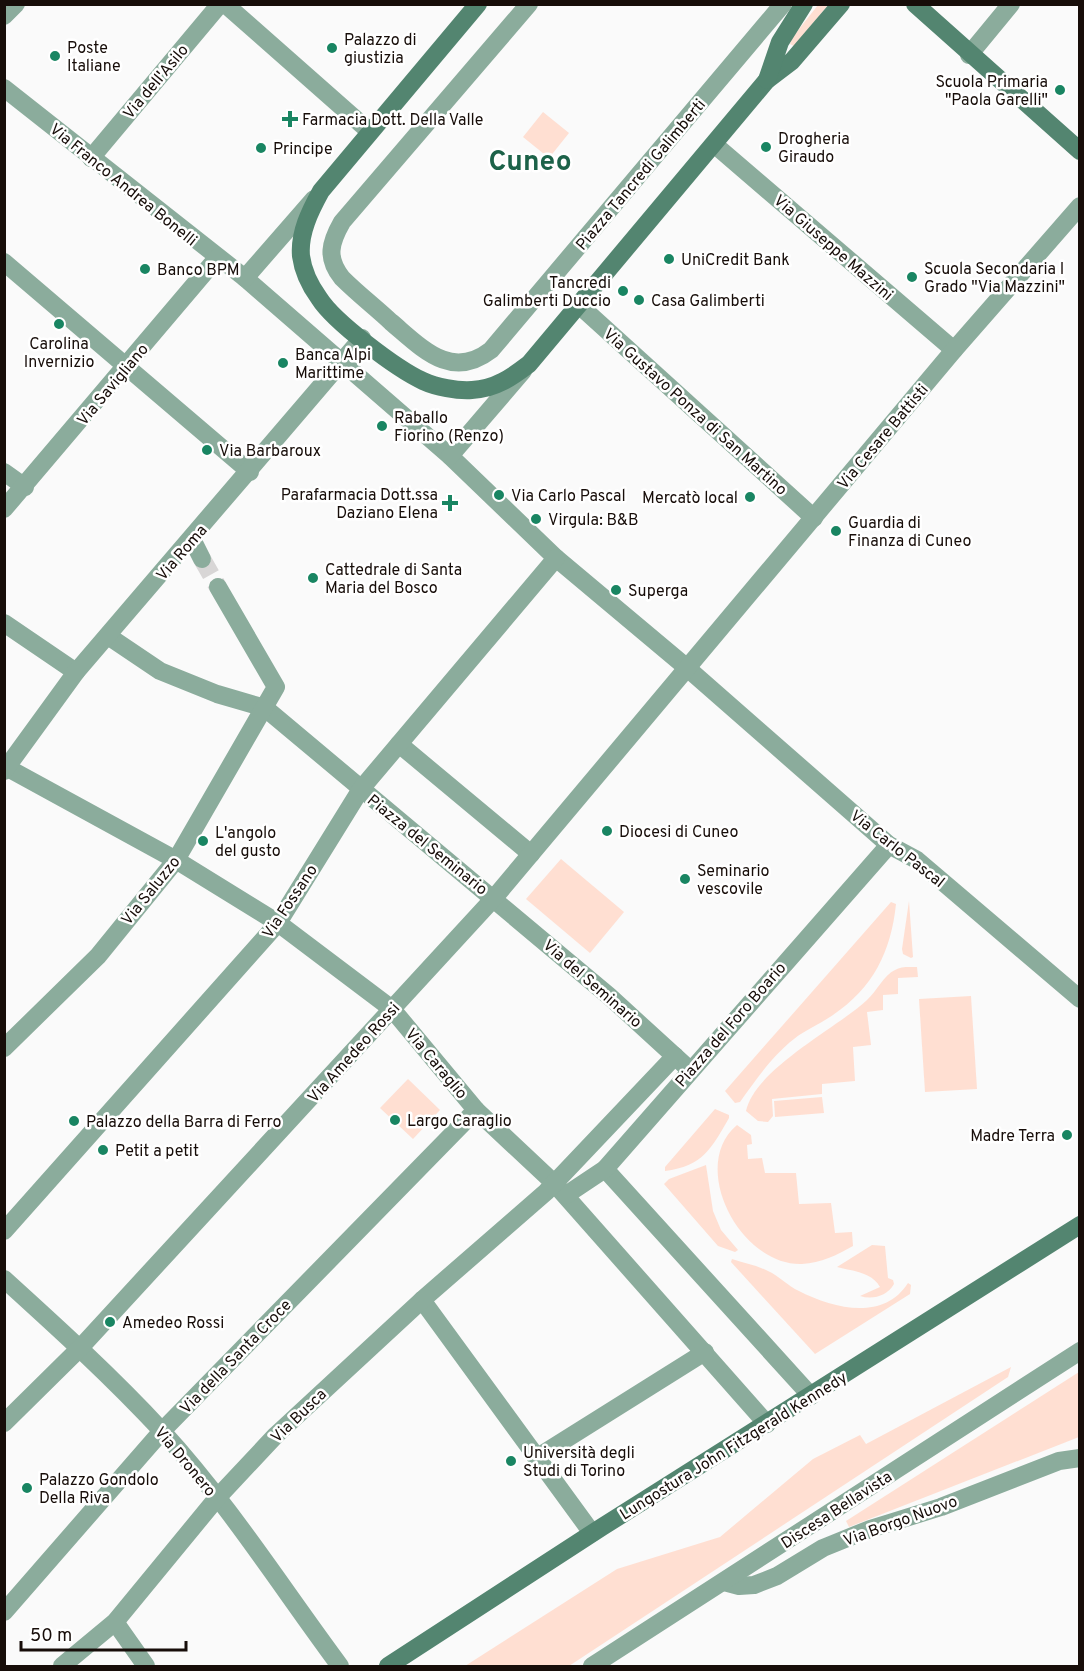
<svg xmlns="http://www.w3.org/2000/svg" width="1084" height="1671" font-family="Overpass,sans-serif">
	<rect width="100%" height="100%" fill="#fafafa"/>
	<g fill="#ffdfd2">
		<path d="M818 5H828L794 46 790 44 792 38Z"/>
		<path d="M543 112 569 133 549 158 523 137Z"/>
		<path d="M561 859 624 912 590 953 526 899Z"/>
		<path d="M909 901 913 957 911 958 903 954 902 949Z"/>
		<path d="M891 902 896 904C891 952 873 988 833 1015 820 1024 805 1030 794 1039 772 1056 756 1080 740 1102L735 1103 725 1091Z"/>
		<path d="M917 967 918 977 898 978V994L883 995V1010L867 1012 871 1045 853 1047 855 1081 822 1084V1094L772 1099 773 1116 768 1122 758 1121 746 1111C755 1069 837 1028 867 1000 877 991 884 975 895 970 901 966 910 967 917 967Z"/>
		<path d="M971 996 977 1089 925 1092 919 999Z"/>
		<path d="M408 1079 440 1110 413 1139 380 1108Z"/>
		<path d="M822 1097 824 1113 775 1117 774 1101Z"/>
		<path d="M715 1109 729 1115V1118C711 1149 703 1166 665 1171V1167Z"/>
		<path d="M737 1125 751 1135 752 1144 747 1145 748 1159 762 1158 765 1173H796L799 1204 831 1203 835 1233 852 1232 853 1246C837 1255 821 1263 802 1264 740 1266 688 1166 737 1125Z"/>
		<path d="M706 1165 713 1211 721 1230 738 1250 735 1252 718 1246 664 1184 669 1179Z"/>
		<path d="M872 1245 885 1246 888 1278 893 1280 894 1284C887 1296 873 1300 860 1296L880 1287C872 1272 852 1271 837 1267Z"/>
		<path d="M732 1259C744 1263 756 1265 768 1271 779 1276 788 1286 799 1291 834 1309 884 1321 908 1283L911 1285 910 1294 815 1354 731 1262Z"/>
		<path d="M1011 1367 1008 1377 569 1666H465L617 1569 720 1537 813 1459 860 1435 866 1444Z"/>
		<path d="M1079 1372V1437L849 1527 846 1521Z"/>
	</g>
	<g fill="none" stroke-linecap="round" stroke-linejoin="round">
		<path stroke="#d8d6d6" stroke-width="18" stroke-dasharray="18 9" stroke-linecap="butt" d="M202 559 218 587"/>
		<g stroke="#8bac9c" stroke-width="18">
			<path d="M225 4 369 131"/>
			<path d="M529 4 342 222C330 243 326 258 342 278 358 294 375 307 391 322 422 348 451 381 491 350L783 4"/>
			<path d="M4 16 16 4"/>
			<path d="M969 55 1011 4"/>
			<path d="M4 88 245 278 450 456 556 558 686 667 889 845 917 860 1080 999"/>
			<path d="M715 145 954 350"/>
			<path d="M91 158 220 4"/>
			<path d="M4 262 250 472"/>
			<path d="M245 278 314 199"/>
			<path d="M579 305 814 518"/>
			<path d="M450 456 523 371"/>
			<path d="M4 472 25 487"/>
			<path d="M4 509 217 258"/>
			<path d="M192 539 202 559"/>
			<path d="M4 623 76 672"/>
			<path d="M108 636 160 671 217 694 265 708 609 996 690 1070"/>
			<path d="M399 744 531 854"/>
			<path d="M4 766 176 860 278 923 392 1009 476 1110 554 1183 767 1424"/>
			<path d="M4 771 76 672 362 338"/>
			<path d="M4 1048 98 956 176 860 276 687 218 587"/>
			<path d="M605 1169 811 1396"/>
			<path d="M566 1195 605 1169 889 845"/>
			<path d="M4 1231 278 923 361 789 556 558"/>
			<path d="M4 1279C58 1328 112 1377 162 1431 228 1503 282 1588 340 1666"/>
			<path d="M422 1300 592 1533"/>
			<path d="M4 1423 80 1348 494 898 954 350 1080 206"/>
			<path d="M536 1458 705 1352"/>
			<path d="M724 1582 739 1586 754 1585 777 1576 823 1548 870 1529 941 1507 1059 1461 1080 1458"/>
			<path d="M4 1612 162 1431 476 1110"/>
			<path d="M115 1622 146 1666"/>
			<path d="M62 1666 115 1622 217 1498 276 1435 422 1300 546 1192 675 1056"/>
			<path d="M592 1666 1080 1351"/>
		</g>
		<g stroke="#538570" stroke-width="18">
			<path d="M478 4 321 191C310 211 299 233 301 256 303 271 311 287 319 298 334 322 397 369 423 381 436 387 457 391 472 390 495 389 512 377 529 364L767 80 792 61 841 4"/>
			<path d="M915 4 1080 151"/>
			<path d="M767 80 780 42 804 4"/>
			<path d="M388 1666 602 1527 1080 1225"/>
		</g>
	</g>
	<g fill="#198562" stroke="#fff" stroke-width="2">
		<circle cx="332" cy="48" r="6"/>
		<circle cx="55" cy="56" r="6"/>
		<circle cx="1060" cy="90" r="6"/>
		<path d="M287 110h6v6h6v6h-6v6h-6v-6h-6v-6h6z"/>
		<circle cx="766" cy="147" r="6"/>
		<circle cx="261" cy="148" r="6"/>
		<circle cx="669" cy="259" r="6"/>
		<circle cx="145" cy="269" r="6"/>
		<circle cx="912" cy="277" r="6"/>
		<circle cx="623" cy="291" r="6"/>
		<circle cx="639" cy="300" r="6"/>
		<circle cx="59" cy="324" r="6"/>
		<circle cx="283" cy="363" r="6"/>
		<circle cx="382" cy="426" r="6"/>
		<circle cx="207" cy="450" r="6"/>
		<circle cx="499" cy="495" r="6"/>
		<circle cx="750" cy="497" r="6"/>
		<path d="M447 494h6v6h6v6h-6v6h-6v-6h-6v-6h6z"/>
		<circle cx="536" cy="519" r="6"/>
		<circle cx="836" cy="531" r="6"/>
		<circle cx="313" cy="578" r="6"/>
		<circle cx="616" cy="590" r="6"/>
		<circle cx="607" cy="831" r="6"/>
		<circle cx="203" cy="841" r="6"/>
		<circle cx="685" cy="879" r="6"/>
		<circle cx="395" cy="1120" r="6"/>
		<circle cx="74" cy="1121" r="6"/>
		<circle cx="1067" cy="1135" r="6"/>
		<circle cx="103" cy="1150" r="6"/>
		<circle cx="110" cy="1322" r="6"/>
		<circle cx="511" cy="1461" r="6"/>
		<circle cx="27" cy="1488" r="6"/>
	</g>
	<g text-anchor="middle" stroke-width="5" stroke-linejoin="round" paint-order="stroke">
		<g font-size="16" fill="#170d09" stroke="#fff" text-anchor="start">
			<text x="344" y="45">Palazzo di<tspan x="344" dy="18">giustizia</tspan></text>
			<text x="67" y="53">Poste<tspan x="67" dy="18">Italiane</tspan></text>
			<text x="1048" y="87" text-anchor="end">Scuola Primaria<tspan x="1048" dy="18">"Paola Garelli"</tspan></text>
			<text x="302" y="125">Farmacia Dott. Della Valle</text>
			<text x="778" y="144">Drogheria<tspan x="778" dy="18">Giraudo</tspan></text>
			<text x="273" y="154">Principe</text>
			<text x="681" y="265">UniCredit Bank</text>
			<text x="924" y="274">Scuola Secondaria I<tspan x="924" dy="18">Grado "Via Mazzini"</tspan></text>
			<text x="157" y="275">Banco BPM</text>
			<text x="611" y="288" text-anchor="end">Tancredi<tspan x="611" dy="18">Galimberti Duccio</tspan></text>
			<text x="651" y="306">Casa Galimberti</text>
			<text x="59" y="349" text-anchor="middle">Carolina<tspan x="59" dy="18">Invernizio</tspan></text>
			<text x="295" y="360">Banca Alpi<tspan x="295" dy="18">Marittime</tspan></text>
			<text x="394" y="423">Raballo<tspan x="394" dy="18">Fiorino (Renzo)</tspan></text>
			<text x="219" y="456">Via Barbaroux</text>
			<text x="438" y="500" text-anchor="end">Parafarmacia Dott.ssa<tspan x="438" dy="18">Daziano Elena</tspan></text>
			<text x="511" y="501">Via Carlo Pascal</text>
			<text x="738" y="503" text-anchor="end">Mercatò local</text>
			<text x="548" y="525">Virgula: B&amp;B</text>
			<text x="848" y="528">Guardia di<tspan x="848" dy="18">Finanza di Cuneo</tspan></text>
			<text x="325" y="575">Cattedrale di Santa<tspan x="325" dy="18">Maria del Bosco</tspan></text>
			<text x="628" y="596">Superga</text>
			<text x="619" y="837">Diocesi di Cuneo</text>
			<text x="215" y="838">L'angolo<tspan x="215" dy="18">del gusto</tspan></text>
			<text x="697" y="876">Seminario<tspan x="697" dy="18">vescovile</tspan></text>
			<text x="407" y="1126">Largo Caraglio</text>
			<text x="86" y="1127">Palazzo della Barra di Ferro</text>
			<text x="1055" y="1141" text-anchor="end">Madre Terra</text>
			<text x="115" y="1156">Petit a petit</text>
			<text x="122" y="1328">Amedeo Rossi</text>
			<text x="523" y="1458">Università degli<tspan x="523" dy="18">Studi di Torino</tspan></text>
			<text x="39" y="1485">Palazzo Gondolo<tspan x="39" dy="18">Della Riva</tspan></text>
		</g>
		<g font-size="16" fill="#170d09" stroke="#fff">
			<text transform="translate(155 81) rotate(-50)" y="6">Via dell'Asilo</text>
			<text transform="translate(640 174) rotate(-50)" y="6">Piazza Tancredi Galimberti</text>
			<text transform="translate(124 184) rotate(39)" y="6">Via Franco Andrea Bonelli</text>
			<text transform="translate(834 247) rotate(41)" y="6">Via Giuseppe Mazzini</text>
			<text transform="translate(112 384) rotate(-50)" y="6">Via Savigliano</text>
			<text transform="translate(696 411) rotate(42)" y="6">Via Gustavo Ponza di San Martino</text>
			<text transform="translate(882 436) rotate(-50)" y="6">Via Cesare Battisti</text>
			<text transform="translate(181 552) rotate(-49)" y="6">Via Roma</text>
			<text transform="translate(428 844) rotate(39)" y="6">Piazza del Seminario</text>
			<text transform="translate(898 848) rotate(38)" y="6">Via Carlo Pascal</text>
			<text transform="translate(150 890) rotate(-51)" y="6">Via Saluzzo</text>
			<text transform="translate(289 901) rotate(-56)" y="6">Via Fossano</text>
			<text transform="translate(593 983) rotate(41)" y="6">Via del Seminario</text>
			<text transform="translate(730 1024) rotate(-49)" y="6">Piazza del Foro Boario</text>
			<text transform="translate(353 1052) rotate(-48)" y="6">Via Amedeo Rossi</text>
			<text transform="translate(437 1063) rotate(50)" y="6">Via Caraglio</text>
			<text transform="translate(235 1356) rotate(-46)" y="6">Via della Santa Croce</text>
			<text transform="translate(298 1415) rotate(-44)" y="6">Via Busca</text>
			<text transform="translate(733 1445) rotate(-32)" y="6">Lungostura John Fitzgerald Kennedy</text>
			<text transform="translate(186 1461) rotate(50)" y="6">Via Dronero</text>
			<text transform="translate(836 1509) rotate(-33)" y="6">Discesa Bellavista</text>
			<text transform="translate(900 1520) rotate(-20)" y="6">Via Borgo Nuovo</text>
		</g>
		<g font-size="28" font-weight="bold" fill="#1c6249" stroke="#fff">
			<text x="530" y="170">Cuneo</text>
		</g>
	</g>
	<rect width="1084" height="1671" fill="none" stroke="#170d09" stroke-width="12"/>
	<path d="M21 1641v9h165v-9" fill="none" stroke="#170d09" stroke-width="3"/>
	<text x="30" y="1641" font-size="18" fill="#170d09" stroke="#ffffff" stroke-width="4.5" paint-order="stroke">50 m</text>
</svg>
